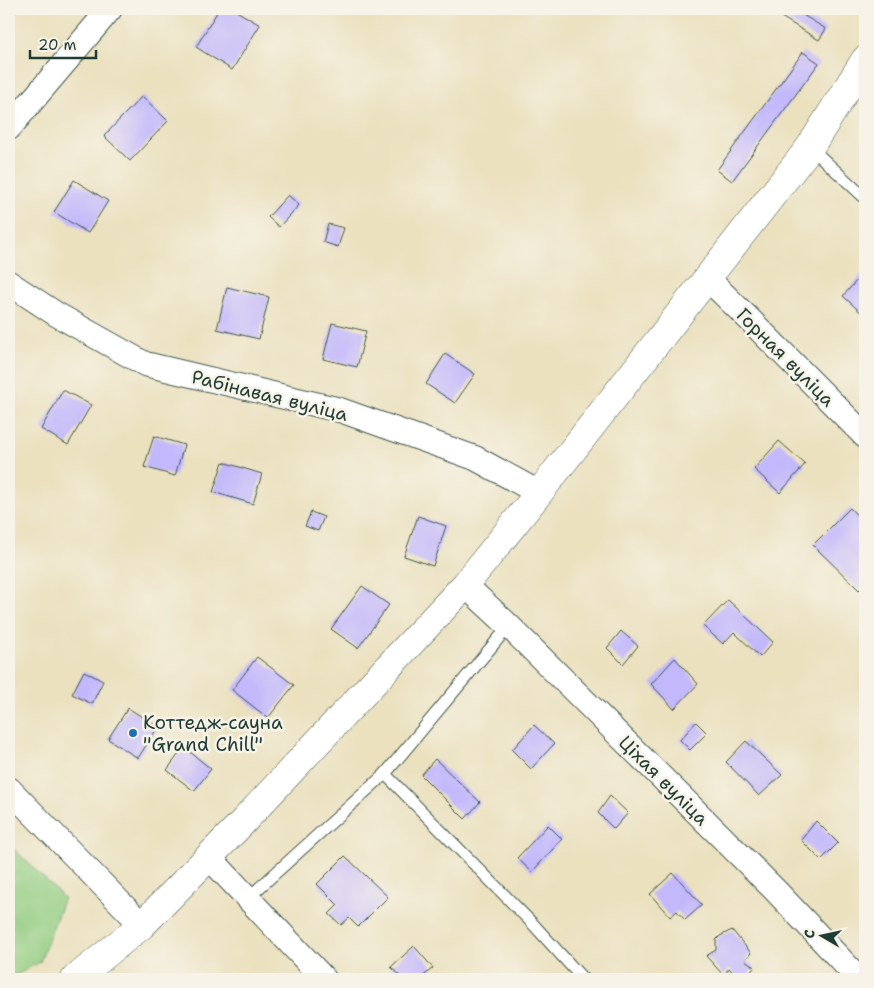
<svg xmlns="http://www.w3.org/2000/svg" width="874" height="988" font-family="'Shantell Sans',sans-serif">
	<rect width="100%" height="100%" fill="#f7f3e8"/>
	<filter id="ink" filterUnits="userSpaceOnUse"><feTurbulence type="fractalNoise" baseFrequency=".02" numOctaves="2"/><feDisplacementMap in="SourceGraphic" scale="10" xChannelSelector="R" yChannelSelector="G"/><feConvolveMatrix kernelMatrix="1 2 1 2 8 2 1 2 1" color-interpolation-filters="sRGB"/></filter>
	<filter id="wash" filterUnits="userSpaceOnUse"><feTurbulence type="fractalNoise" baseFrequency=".0096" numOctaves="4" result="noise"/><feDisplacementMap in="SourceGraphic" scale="20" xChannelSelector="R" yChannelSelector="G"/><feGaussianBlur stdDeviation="1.12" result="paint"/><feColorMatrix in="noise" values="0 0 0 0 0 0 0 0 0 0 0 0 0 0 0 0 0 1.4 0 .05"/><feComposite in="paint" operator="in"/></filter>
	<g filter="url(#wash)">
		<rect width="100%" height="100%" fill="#ebe1bf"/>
		<path fill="#91cc80" stroke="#58845a" d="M9 844 64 898 40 962 9 979Z"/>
		<g id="blocks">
			<g fill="#c2b8fb">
				<path d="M219 9H233L260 25 232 70 196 47Z"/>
				<path d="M768 9H793L826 29 819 40Z"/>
				<path d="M803 52 819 63 732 181 717 170Z"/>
				<path d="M142 96 168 121 130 161 104 136Z"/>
				<path d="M74 180 108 201 88 233 54 212Z"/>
				<path d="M288 195 299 205 279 227 268 217Z"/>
				<path d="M328 224 344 228 338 247 323 242Z"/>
				<path d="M865 271V316L843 296Z"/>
				<path d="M227 287 269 297 259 339 217 329Z"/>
				<path d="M332 323 366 331 357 367 323 359Z"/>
				<path d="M445 354 475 374 455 403 426 384Z"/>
				<path d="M63 390 91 405 68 445 41 429Z"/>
				<path d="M154 436 184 445 175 476 144 467Z"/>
				<path d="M779 441 805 464 780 493 754 469Z"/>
				<path d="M223 462 262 474 253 504 213 492Z"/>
				<path d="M850 508 865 524V584L859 590 813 545Z"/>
				<path d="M311 512 324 517 318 531 305 526Z"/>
				<path d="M418 516 446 526 433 566 404 556Z"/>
				<path d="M362 586 389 605 358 648 331 629Z"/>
				<path d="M728 600 773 642 760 657 734 632 723 644 703 626Z"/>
				<path d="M621 631 638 646 623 664 607 648Z"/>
				<path d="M257 657 294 685 268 718 232 690Z"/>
				<path d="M675 658 698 684 674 709 651 684Z"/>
				<path d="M84 671 103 681 92 704 72 694Z"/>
				<path d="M128 708 158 727 138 758 108 739Z"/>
				<path d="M696 722 707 733 690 750 680 740Z"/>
				<path d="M534 725 554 744 531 769 512 750Z"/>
				<path d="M746 741 782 775 759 796 726 762Z"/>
				<path d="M184 747 211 769 194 791 167 770Z"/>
				<path d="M435 759 480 802 465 819 421 775Z"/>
				<path d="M610 796 628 813 614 829 598 813Z"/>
				<path d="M816 821 838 843 821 860 801 840Z"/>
				<path d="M548 825 562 839 532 872 517 858Z"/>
				<path d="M345 856 388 897 358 927 349 918 341 925 329 914 338 905 317 884Z"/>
				<path d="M673 873 702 905 685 920 677 911 670 917 650 894Z"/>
				<path d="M732 930 751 953 745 960 755 967 744 979H739L729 968 724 976 706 956 716 950V940L720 936Z"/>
				<path d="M414 946 433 968 420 979H404L391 967Z"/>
			</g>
		</g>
	</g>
	<g filter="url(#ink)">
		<use href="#blocks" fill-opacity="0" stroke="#3e5649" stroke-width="1"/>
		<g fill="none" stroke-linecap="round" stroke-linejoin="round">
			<defs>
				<g id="lane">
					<path d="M810 147 865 198"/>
					<path d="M385 774 532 923 583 979"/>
					<path d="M248 898 385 774 509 626"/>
				</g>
				<g id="street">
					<path d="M9 128 110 9"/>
					<path d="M707 278 751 321 865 436"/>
					<path d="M9 283 56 314 145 364 340 410 475 458 539 493"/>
					<path d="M465 585 509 626 775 890 859 979"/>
					<path d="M9 789 142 925"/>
					<path d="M208 856 324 979"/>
				</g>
				<path id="secondary" d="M75 979 142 925 241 824 465 585 539 493 810 147 865 60"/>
			</defs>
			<use href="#lane" stroke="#3e5649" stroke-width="13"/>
			<use href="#street" stroke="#3e5649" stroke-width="26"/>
			<use href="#secondary" stroke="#3e5649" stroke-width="29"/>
			<use href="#lane" stroke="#fff" stroke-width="11"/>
			<use href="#street" stroke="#fff" stroke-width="24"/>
			<use href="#secondary" stroke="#fff" stroke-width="28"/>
		</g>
	</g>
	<circle fill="#1f6fb2" stroke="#f7f3e8" stroke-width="2" cx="133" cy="733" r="5"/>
	<g text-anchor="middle" stroke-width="5" stroke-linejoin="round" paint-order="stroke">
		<g font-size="19" fill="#1f3d34" stroke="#f7f3e8">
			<text transform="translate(786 357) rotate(45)" y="7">Горная вуліца</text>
			<text transform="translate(270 395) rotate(14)" y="7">Рабінавая вуліца</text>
			<text transform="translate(664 780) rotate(45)" y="7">Ціхая вуліца</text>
		</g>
		<g font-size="19" fill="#1f3d34" stroke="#f7f3e8" text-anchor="start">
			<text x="143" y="729">Коттедж-сауна<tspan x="143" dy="22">"Grand Chill"</tspan></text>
		</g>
	</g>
	<rect width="874" height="988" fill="none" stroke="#f7f3e8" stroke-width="30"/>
	<g transform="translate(822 936) rotate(279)" stroke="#f7f3e8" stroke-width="4" paint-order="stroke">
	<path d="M0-4L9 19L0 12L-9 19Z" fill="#1f3d34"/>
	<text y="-8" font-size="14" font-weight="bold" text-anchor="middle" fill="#1f3d34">С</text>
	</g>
	<path d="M30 50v8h66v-8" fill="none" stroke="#1f3d34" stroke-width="2.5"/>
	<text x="38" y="50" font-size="15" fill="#1f3d34" stroke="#f7f3e8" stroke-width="4" paint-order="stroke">20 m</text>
</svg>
